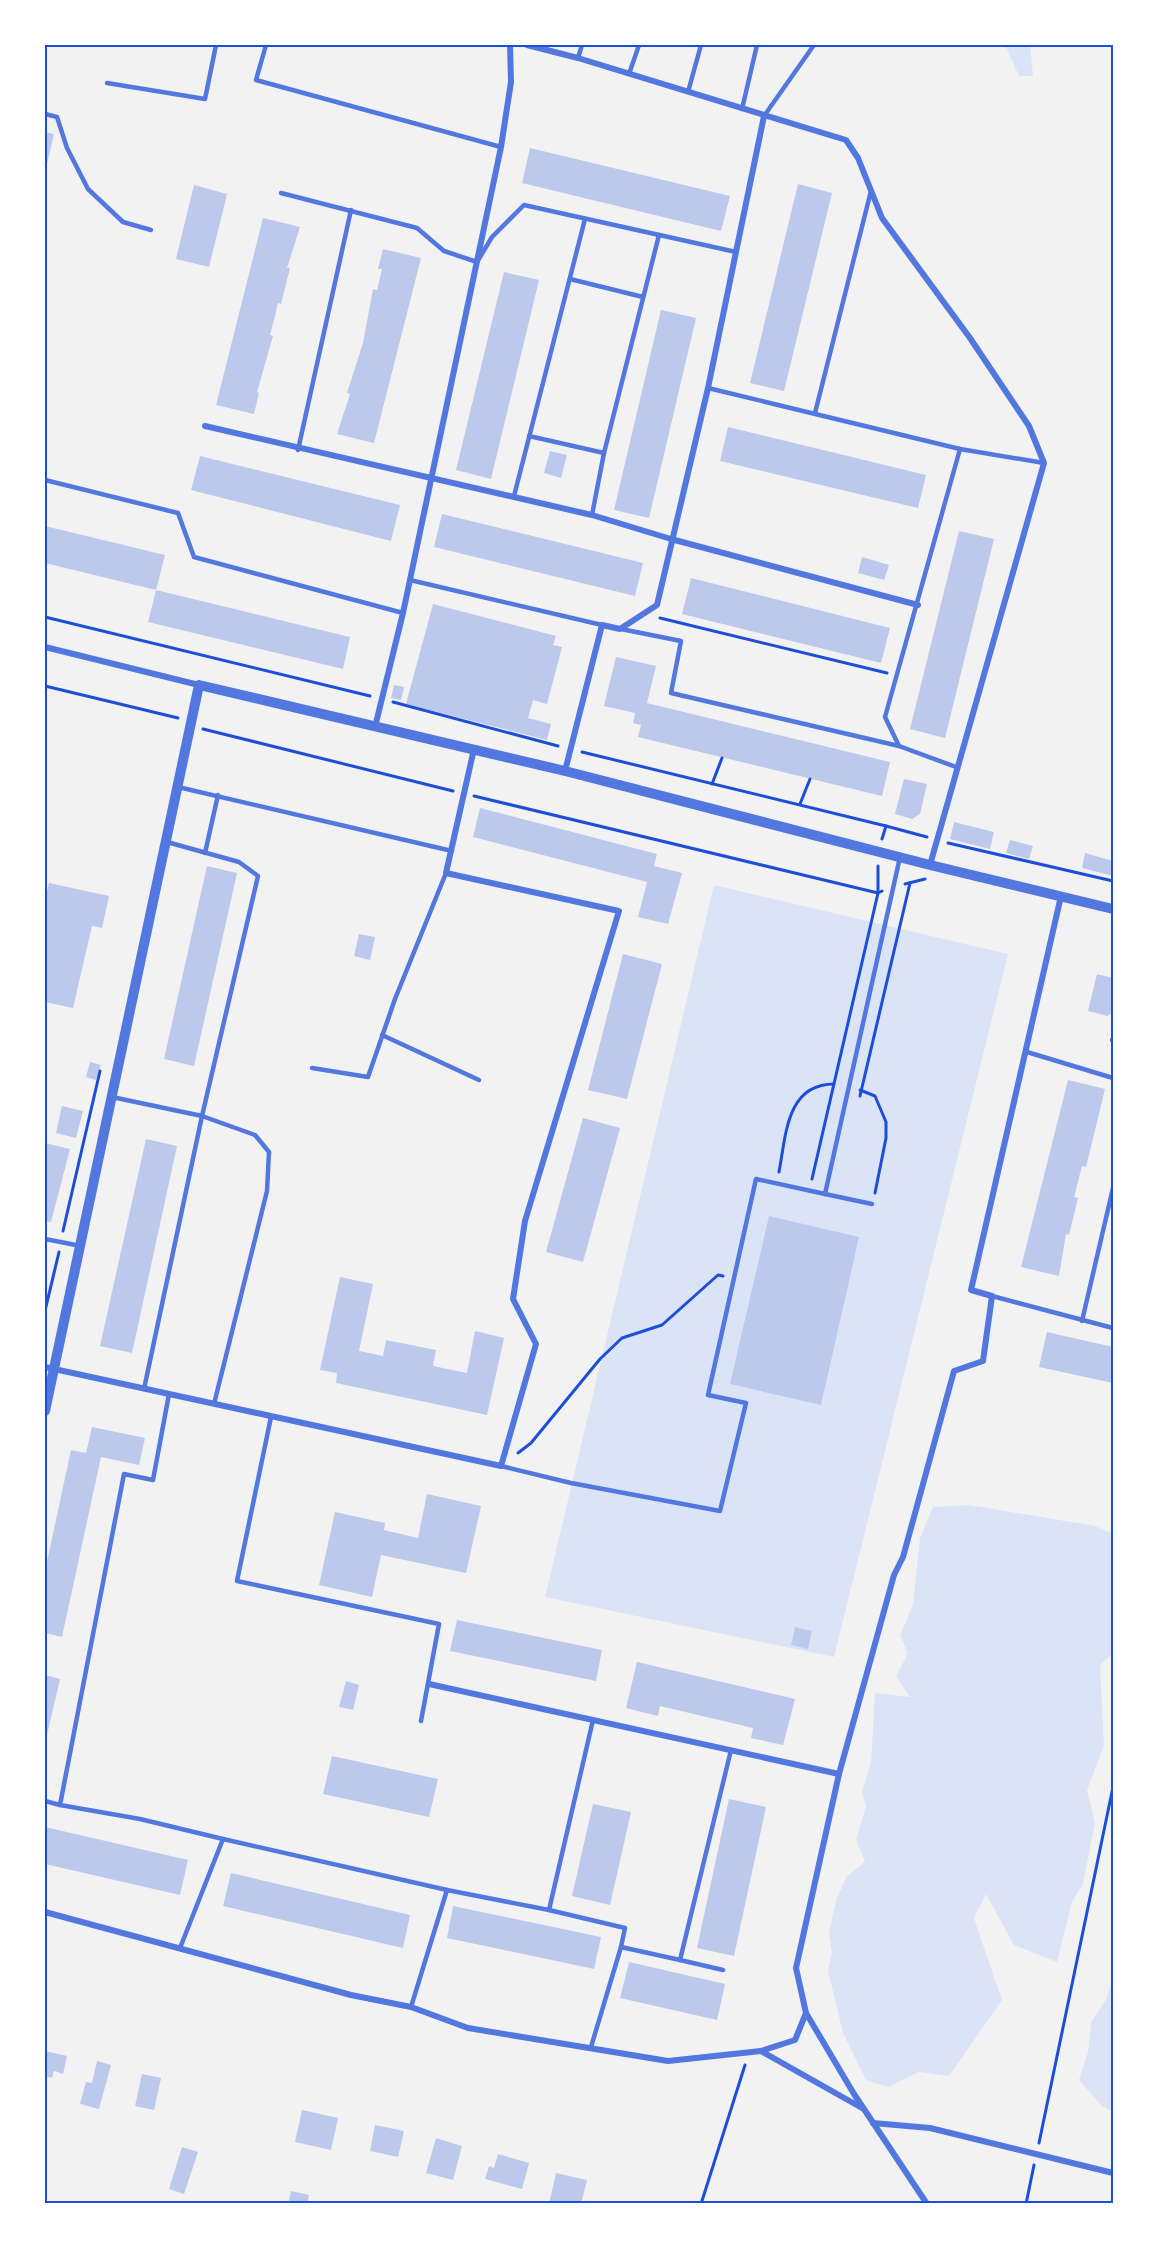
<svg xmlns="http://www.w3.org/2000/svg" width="1158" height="2249" font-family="Barlow,sans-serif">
	<rect width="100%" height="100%" fill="#f2f2f2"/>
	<g fill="#dbe4f7">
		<path d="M1005 45H1030L1033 76H1019Z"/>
		<path d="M714 885 1008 954 834 1657 545 1597Z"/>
		<path d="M969 1505 1095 1526 1113 1534V1653L1100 1665 1104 1745 1087 1791 1095 1822 1083 1884 1072 1902 1057 1962 1014 1945 986 1894 974 1918 1002 2000 949 2076 919 2072 888 2087 866 2080 843 2033 828 1971 832 1953 829 1933 836 1900 847 1876 865 1862 856 1840 866 1806 862 1792 871 1762 875 1693 910 1697 896 1677 908 1653 900 1635 913 1605 920 1538 933 1507Z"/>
		<path d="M1113 1975V2112L1102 2106 1079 2080 1088 2052 1091 2022 1107 1998Z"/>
	</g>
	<g fill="#bdc9ec">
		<path d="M45 132 54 134 46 168H45Z"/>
		<path d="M530 148 730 196 721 231 522 183Z"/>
		<path d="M798 184 832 193 784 391 750 383Z"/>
		<path d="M194 185 227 194 209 267 176 259Z"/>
		<path d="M263 218 300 227 287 268H290L281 304 278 303 274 320 270 335 273 336 257 392 259 393 254 414 216 405Z"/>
		<path d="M383 249 421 258 374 443 337 434 350 394 347 393 363 343 373 289 377 290 382 269H378Z"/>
		<path d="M504 272 539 280 491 479 456 470Z"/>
		<path d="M661 310 696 318 649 518 614 510Z"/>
		<path d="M728 427 926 475 918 508 720 461Z"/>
		<path d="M550 451 567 455 561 478 544 473Z"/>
		<path d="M200 456 400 505 391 541 191 490Z"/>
		<path d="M442 514 643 563 635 596 434 547Z"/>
		<path d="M45 526 165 555 156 590 45 563Z"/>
		<path d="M959 531 994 539 945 738 910 729Z"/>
		<path d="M862 557 889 565 884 580 858 573Z"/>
		<path d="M691 578 890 628 881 663 682 614Z"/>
		<path d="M156 590 350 637 343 669 148 622Z"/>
		<path d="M433 604 556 636 553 645 562 647 547 704 533 700 528 718 551 724 547 740 406 704Z"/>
		<path d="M616 657 656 666 647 703 890 762 882 796 638 737 641 725 633 723 635 713 604 706Z"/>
		<path d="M394 685 404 687 401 700 391 698Z"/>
		<path d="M904 779 927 784 920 814 912 819 895 814Z"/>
		<path d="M480 808 657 854 654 866 682 873 668 924 638 917 647 882 473 837Z"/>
		<path d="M954 822 994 832 990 849 950 839Z"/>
		<path d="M1010 840 1033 846 1029 859 1006 853Z"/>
		<path d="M1085 853 1113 861V876L1082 868Z"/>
		<path d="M207 866 237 873 194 1066 164 1059Z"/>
		<path d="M49 883 109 896 102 928 92 926 73 1008 45 1002V900Z"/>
		<path d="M359 934 375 937 370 960 354 956Z"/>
		<path d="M623 954 662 964 627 1099 588 1090Z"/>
		<path d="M1097 974 1113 978V1015L1109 1014 1108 1016 1088 1011Z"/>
		<path d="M90 1062 101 1065 96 1080 86 1077Z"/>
		<path d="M1068 1080 1105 1089 1086 1167 1082 1166 1074 1197 1078 1198 1069 1235 1066 1234 1059 1276 1021 1267Z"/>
		<path d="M62 1106 83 1111 76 1138 56 1133Z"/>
		<path d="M583 1118 620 1128 583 1262 546 1252Z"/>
		<path d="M146 1139 177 1146 132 1353 100 1346Z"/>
		<path d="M45 1143 70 1149 51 1222 45 1221Z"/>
		<path d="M769 1216 859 1237 821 1405 730 1384Z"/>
		<path d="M340 1277 373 1284 359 1351 383 1356 386 1340 436 1350 433 1366 467 1373 475 1331 504 1338 487 1415 336 1383 337 1373 320 1370Z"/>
		<path d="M1047 1332 1113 1347V1383L1039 1367Z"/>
		<path d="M92 1427 145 1438 139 1465 101 1457 62 1637 45 1633V1571L71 1450 86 1453Z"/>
		<path d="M427 1494 481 1506 466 1573 381 1555 372 1597 319 1585 335 1512 385 1523 384 1530 418 1538Z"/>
		<path d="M457 1620 602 1650 596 1681 450 1651Z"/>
		<path d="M795 1627 812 1631 808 1649 791 1645Z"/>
		<path d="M637 1662 795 1699 783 1745 751 1738 753 1728 660 1706 658 1716 626 1708Z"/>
		<path d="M45 1675 60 1679 46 1739H45Z"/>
		<path d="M346 1681 359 1685 353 1710 339 1707Z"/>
		<path d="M332 1756 438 1779 429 1817 323 1794Z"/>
		<path d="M729 1799 766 1807 734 1956 697 1948Z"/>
		<path d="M593 1804 631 1812 610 1905 572 1896Z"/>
		<path d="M45 1827 188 1860 180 1895 45 1864Z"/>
		<path d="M231 1873 410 1915 403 1948 223 1906Z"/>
		<path d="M453 1906 601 1937 594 1969 447 1938Z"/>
		<path d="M629 1962 725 1984 717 2020 620 1998Z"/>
		<path d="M45 2051 67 2056 63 2074 54 2071 52 2078 45 2076Z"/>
		<path d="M97 2061 111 2065 99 2109 80 2104 86 2082 92 2083Z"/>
		<path d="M142 2074 161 2078 154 2110 135 2106Z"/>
		<path d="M302 2110 338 2118 331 2150 295 2142Z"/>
		<path d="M375 2125 404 2131 398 2157 370 2151Z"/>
		<path d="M436 2138 462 2146 453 2180 426 2173Z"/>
		<path d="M182 2147 198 2152 184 2194 169 2189Z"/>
		<path d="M498 2154 529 2163 522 2189 485 2179 489 2166 494 2168Z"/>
		<path d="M556 2173 587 2180 581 2204H549Z"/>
		<path d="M291 2191 309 2195 307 2204H288Z"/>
	</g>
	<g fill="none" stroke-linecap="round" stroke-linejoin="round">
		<g stroke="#1d4ed8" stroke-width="3">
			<path d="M45 617 370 696"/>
			<path d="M660 618 887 673"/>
			<path d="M45 686 178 718"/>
			<path d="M393 702 558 746"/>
			<path d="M203 729 453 791"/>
			<path d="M582 752 886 826 882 839"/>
			<path d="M712 784 722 758"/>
			<path d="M474 796 878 893 882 891"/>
			<path d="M800 804 810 779"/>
			<path d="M886 826 927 837"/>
			<path d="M948 843 1113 881"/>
			<path d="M905 884 925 879"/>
			<path d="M860 1090 875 1096 886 1122V1138L875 1193"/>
			<path d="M860 1096 910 883"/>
			<path d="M779 1172C786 1136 786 1084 834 1084"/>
			<path d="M812 1179 878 893V866"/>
			<path d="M63 1231 100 1071"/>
			<path d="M45 1311 59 1252"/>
			<path d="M518 1453 531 1443 600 1359 622 1338 662 1325 718 1275 723 1276"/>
			<path d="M1039 2143 1113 1787"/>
			<path d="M701 2204 745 2065"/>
			<path d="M1026 2204 1034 2165"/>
		</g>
		<g stroke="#5277de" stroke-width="4.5">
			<path d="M266 45 256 80 501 147"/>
			<path d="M578 58 582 45"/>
			<path d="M629 74 639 45"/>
			<path d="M107 83 205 99 216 45"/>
			<path d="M688 92 701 45"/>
			<path d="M742 109 757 45"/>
			<path d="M45 114 57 117 67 148 88 189 123 222 151 230"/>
			<path d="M764 116 814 45"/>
			<path d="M281 193 417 228 444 251 477 262 492 237 524 205 736 252"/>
			<path d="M570 279 643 297"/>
			<path d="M708 388 960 449 1044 463"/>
			<path d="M815 413 871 191"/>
			<path d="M529 436 604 453"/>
			<path d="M298 450 351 210"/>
			<path d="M45 480 178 513 194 557 403 613"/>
			<path d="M514 496 585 219"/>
			<path d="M592 515 604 453 659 235"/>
			<path d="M410 580 602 625"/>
			<path d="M621 629 681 641 671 693 899 746"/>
			<path d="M956 767 899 746 885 717 960 449"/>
			<path d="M178 787 452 851"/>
			<path d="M205 853 218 795"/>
			<path d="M382 1035 479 1080"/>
			<path d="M1112 1040H1113"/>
			<path d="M1027 1052 1113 1078"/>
			<path d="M312 1068 368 1077 395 999 446 873"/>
			<path d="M112 1097 202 1116 255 1135 269 1152 267 1191 214 1404"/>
			<path d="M825 1194 872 1204"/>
			<path d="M45 1239 81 1246"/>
			<path d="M992 1296 1113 1328"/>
			<path d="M1082 1321 1113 1188"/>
			<path d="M144 1389 202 1116 258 876 239 862 167 842"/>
			<path d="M271 1417 237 1581 439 1624 421 1721"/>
			<path d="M501 1466 571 1483 720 1511 746 1403 708 1395 756 1179 825 1194 900 857"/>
			<path d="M593 1720 549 1910 625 1928 621 1947"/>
			<path d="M45 1801 60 1805 124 1474 153 1480 169 1394"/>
			<path d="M60 1805 140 1819 223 1839 180 1948"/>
			<path d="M223 1839 447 1890 411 2007"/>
			<path d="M447 1890 549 1910"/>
			<path d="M723 1970 680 1960 731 1750"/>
			<path d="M591 2047 621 1947 680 1960"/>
		</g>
		<g stroke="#5277de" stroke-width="6">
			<path d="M527 45 578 58 846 140 858 158 882 218 970 338 1029 426 1044 463 930 865"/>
			<path d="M205 426 592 515 671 539 918 605"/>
			<path d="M45 647 199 685"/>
			<path d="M375 727 403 613 501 147 511 82 510 45"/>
			<path d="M565 771 602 625 620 629 657 605 708 388 764 116"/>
			<path d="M45 1367 501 1466 536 1344 513 1299 525 1221 619 911 446 873 474 749"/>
			<path d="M429 1684 839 1774"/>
			<path d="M45 1912 351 1995 411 2007 468 2028 668 2061 761 2051 795 2040 806 2013"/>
			<path d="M761 2051 862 2108"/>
			<path d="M873 2123 930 2128 1113 2173"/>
			<path d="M927 2204 854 2094 806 2013 796 1968 839 1774 894 1575 903 1557 954 1371 983 1361 992 1296 971 1290 1061 896"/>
		</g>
		<path stroke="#5277de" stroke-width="10" d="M45 1411 199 685 565 771 930 865 1113 909"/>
	</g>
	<rect width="1158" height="2249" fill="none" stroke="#ffffff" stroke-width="93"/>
	<rect x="46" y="46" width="1066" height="2156" fill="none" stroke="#1d4ed8" stroke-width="2"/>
</svg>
